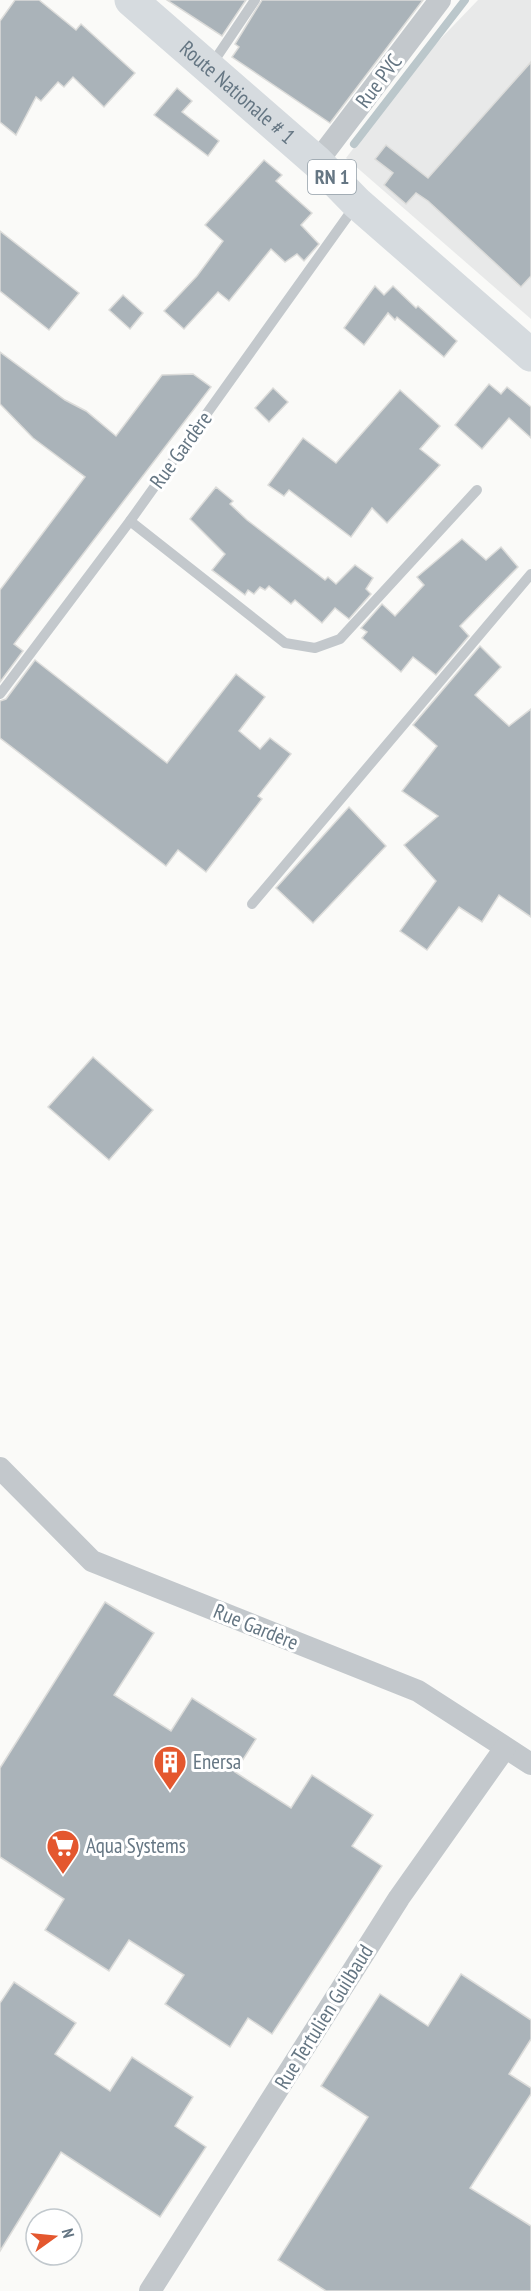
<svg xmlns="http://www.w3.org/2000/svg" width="531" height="2291" font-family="'PT Sans Narrow',sans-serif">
	<rect width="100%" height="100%" fill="#fafaf8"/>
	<path fill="#e8e9e9" d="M478 0H531V319L346 158 426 54Z"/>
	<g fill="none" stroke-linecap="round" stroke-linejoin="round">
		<path stroke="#bbc7cb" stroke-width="8" d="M354 144 465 0"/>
	</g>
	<g fill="#aab3b9" stroke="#dcdcda" stroke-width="1.5">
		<path d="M15 0H39L76 30 81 24 135 73 104 107 73 77 64 87 58 82 41 101 36 97 16 135 0 122V21Z"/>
		<path d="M167 0H246L222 36Z"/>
		<path d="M262 0H423L330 123 232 57 239 47 235 44Z"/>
		<path d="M531 62V276L521 287 428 201 416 193 406 204 384 185 393 173 375 159 386 145 428 178Z"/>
		<path d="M177 88 192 101 182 112 219 141 208 156 154 115Z"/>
		<path d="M264 160 282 175 276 181 312 213 301 225 319 244 304 261 297 254 285 262 271 249 229 301 218 292 184 329 164 311 197 276 223 241 205 225Z"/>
		<path d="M0 231 79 293 49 330 0 291Z"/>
		<path d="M375 286 384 295 393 286 416 308 418 306 457 341 444 357 397 317 395 320 388 313 364 345 344 328Z"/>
		<path d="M123 295 143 313 130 329 109 310Z"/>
		<path d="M0 352 65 400 86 411 116 436 162 375 193 374 211 387 14 644 23 651 0 682V590L85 477 33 438 0 404Z"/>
		<path d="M489 384 501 394 507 387 531 407V438L509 418 482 449 455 425Z"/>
		<path d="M273 388 288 402 269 422 255 408Z"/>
		<path d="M400 390 440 426 420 449 440 465 387 523 372 508 351 537 289 490 284 496 268 485 303 438 336 463Z"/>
		<path d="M216 487 233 501 230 504 247 520 325 580 328 577 336 584 355 565 373 578 366 589 371 594 349 619 335 608 322 623 295 600 291 604 269 586 265 590 260 587 254 594 248 590 245 595 212 570 225 554 190 519Z"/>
		<path d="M462 539 486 560 501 547 518 567 460 626 469 636 436 675 413 657 401 672 362 638 367 632 361 628 382 604 395 616 424 585 417 577Z"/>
		<path d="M480 646 501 667 475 695 509 726 531 709V917L499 895 482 922 459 907 427 950 400 931 436 881 404 845 438 816 402 791 437 746 413 725Z"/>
		<path d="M35 660 167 763 236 674 265 697 239 731 260 749 270 738 291 754 258 796 262 799 206 872 178 850 166 866 0 738V701L6 699Z"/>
		<path d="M349 807 386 846 313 923 276 888Z"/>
		<path d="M93 1057 153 1110 109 1160 48 1107Z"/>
		<path d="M105 1602 154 1633 114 1695 171 1731 192 1698 256 1739 235 1772 291 1808 312 1775 373 1815 352 1846 382 1866 272 2034 248 2018 230 2047 165 2004 184 1975 129 1940 109 1971 45 1930 64 1899 0 1857V1768Z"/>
		<path d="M461 1974 531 2020V2039L509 2074 531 2088V2094L470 2188 531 2226V2291H326L278 2260 368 2117 321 2086 380 1994 428 2026Z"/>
		<path d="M14 1982 76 2023 55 2054 110 2091 132 2057 193 2097 175 2126 206 2147 160 2217 61 2152 0 2251V2003Z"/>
	</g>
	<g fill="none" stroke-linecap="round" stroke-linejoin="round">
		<g stroke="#c3c8cc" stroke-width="10">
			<path d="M212 64 255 0"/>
			<path d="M130 521 285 643 315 648 340 639 477 490"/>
			<path d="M0 694 130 521 355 206"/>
			<path d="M252 904 531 574"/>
		</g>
		<g stroke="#c3c8cc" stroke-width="22">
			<path d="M317 162 440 0"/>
			<path d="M0 1468 92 1561 418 1691 531 1764"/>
			<path d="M150 2291 399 1898 505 1748"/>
		</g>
		<path stroke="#d6dbdf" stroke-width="33" id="s1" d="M131 0 317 162 357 203 531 355"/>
	</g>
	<defs>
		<symbol id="building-pin" viewBox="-11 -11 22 30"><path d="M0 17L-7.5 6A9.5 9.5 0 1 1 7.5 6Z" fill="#e4572e" stroke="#fff"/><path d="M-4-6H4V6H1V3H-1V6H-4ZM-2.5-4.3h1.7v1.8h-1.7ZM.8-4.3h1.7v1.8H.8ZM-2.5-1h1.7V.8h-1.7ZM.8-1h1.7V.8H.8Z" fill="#fff"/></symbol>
		<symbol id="supermarket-pin" viewBox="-11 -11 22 30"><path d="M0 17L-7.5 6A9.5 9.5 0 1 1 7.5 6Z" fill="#e4572e" stroke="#fff"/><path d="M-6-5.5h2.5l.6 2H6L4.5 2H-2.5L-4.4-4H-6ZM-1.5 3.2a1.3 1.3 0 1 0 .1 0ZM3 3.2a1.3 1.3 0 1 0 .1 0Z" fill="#fff"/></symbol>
	</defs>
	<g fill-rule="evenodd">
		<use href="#building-pin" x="151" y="1743" width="38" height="52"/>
		<use href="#supermarket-pin" x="44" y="1827" width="38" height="52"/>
	</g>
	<g text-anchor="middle" stroke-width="6" stroke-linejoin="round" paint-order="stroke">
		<rect fill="#fff" stroke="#939fa8" stroke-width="1.5" x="308" y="160" width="48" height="34" rx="4.5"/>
		<g font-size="20" font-weight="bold" fill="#657683">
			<text x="332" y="184">RN 1</text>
		</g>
		<g font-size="21" fill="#657683" stroke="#fff">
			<text transform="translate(379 81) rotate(-53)" y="7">Rue PVC</text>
			<text dy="7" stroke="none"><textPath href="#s1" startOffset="141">Route Nationale # 1</textPath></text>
			<text transform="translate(181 450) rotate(-54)" y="7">Rue Gardère</text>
			<text transform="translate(256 1627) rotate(22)" y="7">Rue Gardère</text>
			<text transform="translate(324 2017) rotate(-58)" y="7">Rue Tertulien Guilbaud</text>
		</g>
		<g font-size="21" fill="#657683" stroke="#fff" text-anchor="start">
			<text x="193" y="1769">Enersa</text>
			<text x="86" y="1853">Aqua Systems</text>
		</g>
	</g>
	<g transform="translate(54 2237) rotate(75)"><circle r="28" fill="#ffffff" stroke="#c1c8cd" stroke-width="1.5"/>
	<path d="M0-4.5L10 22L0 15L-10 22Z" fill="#e4572e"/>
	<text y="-9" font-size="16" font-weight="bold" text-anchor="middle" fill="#657683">N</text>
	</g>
</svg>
